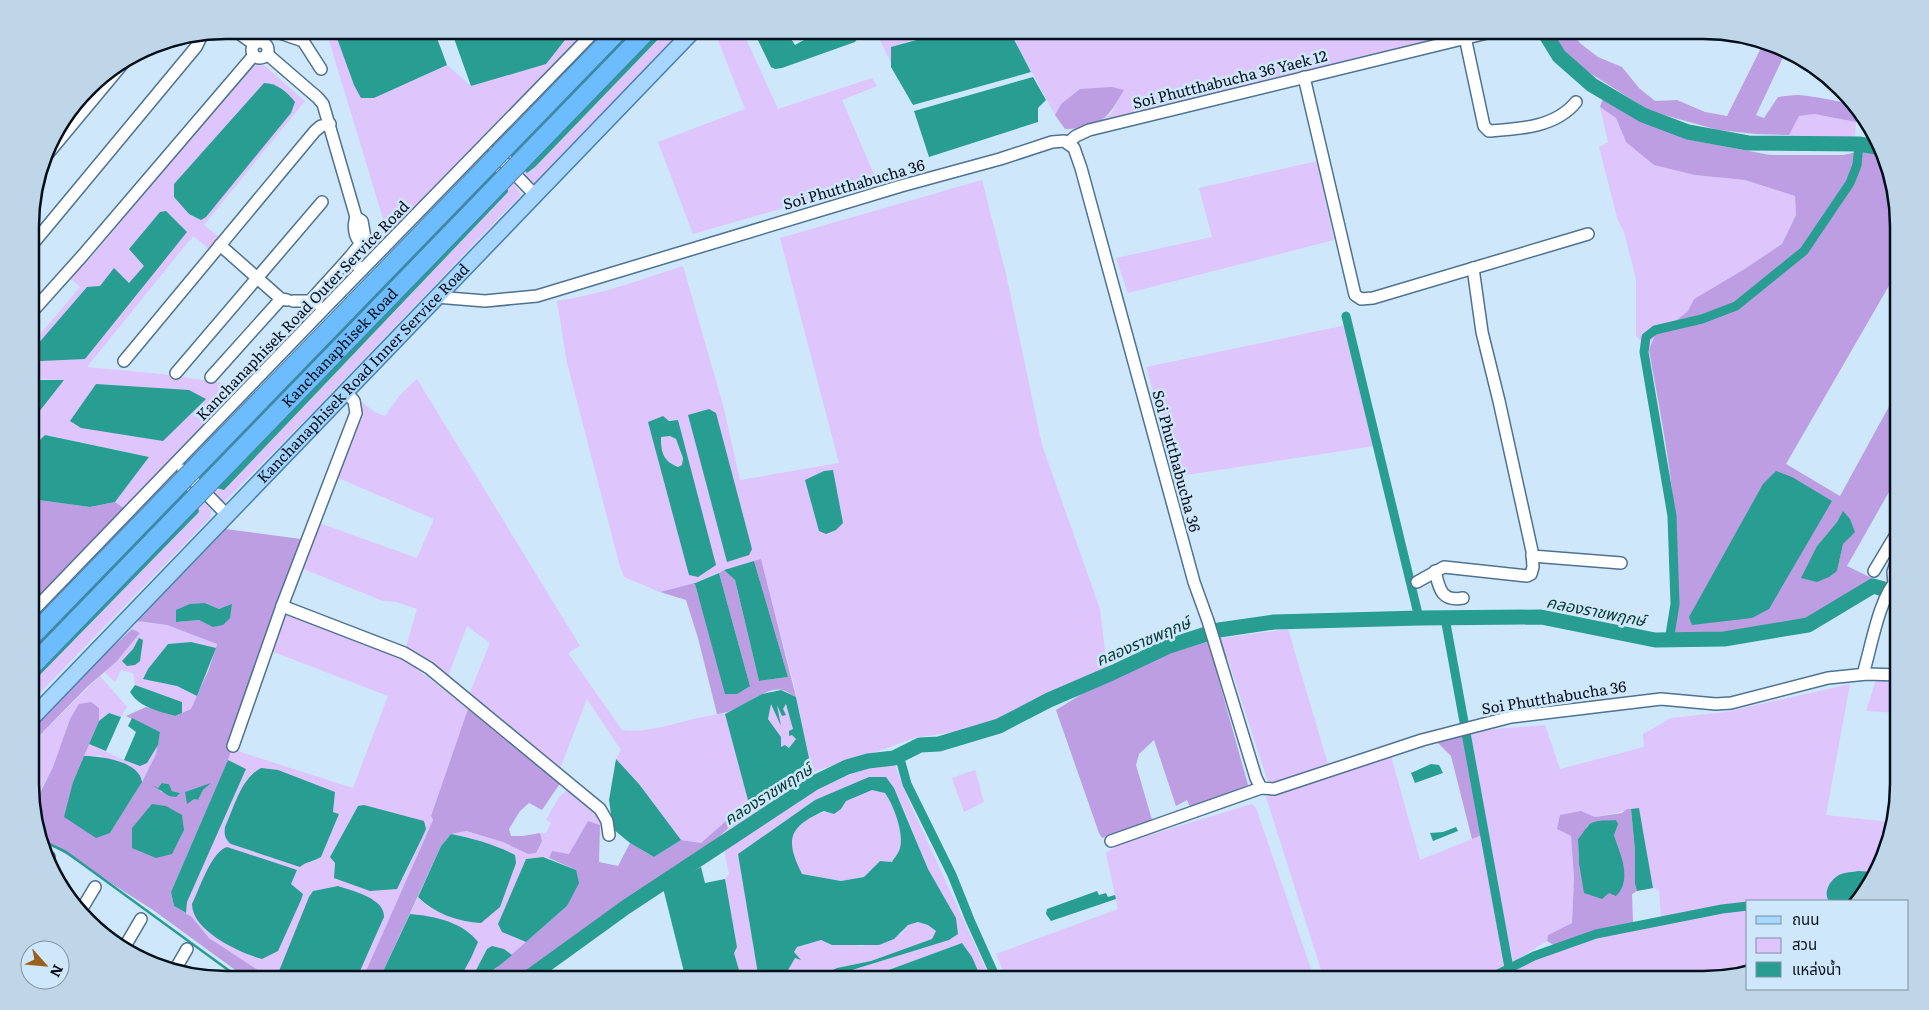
<svg xmlns="http://www.w3.org/2000/svg" width="1929" height="1010" font-family="Literata,'Noto Sans Thai',serif">
	<rect width="100%" height="100%" fill="#cfe7fb"/>
	<g fill="#dec5fc" fill-rule="evenodd">
		<path d="M324 30H334L354 85 374 98 447 65 471 86 541 65 565 41 573 30H586L388 235 327 34Z"/>
		<path d="M607 30H682L534 184 524 178 495 146Z"/>
		<path d="M714 30H742L778 109 872 78 877 86 842 100 877 181 693 234 658 142 745 109Z"/>
		<path d="M875 30H953L907 42 892 65Z"/>
		<path d="M1009 30H1026L1030 32 1038 30H1473L1097 123 1111 114 1124 90 1061 104 1055 115Z"/>
		<path d="M253 63 265 66 305 101 204 225 219 237 209 249 193 236 87 367 162 374 241 386 125 509 115 502 149 457 46 435 31 449V422L63 380 31 379V345L80 287 69 277 89 260Z"/>
		<path d="M1600 107 1616 118 1626 142 1695 175 1745 180 1795 196 1796 215 1782 244 1743 270 1694 299 1688 311 1672 324 1655 335 1649 350 1636 336V279L1624 232 1618 221 1599 147 1608 142Z"/>
		<path d="M1813 114 1856 122 1855 138 1798 139 1789 135 1798 116Z"/>
		<path d="M485 156C500 166 513 178 521 195L315 410 222 504 183 466Z"/>
		<path d="M1317 161 1334 240 1128 293 1116 258 1212 237 1199 188Z"/>
		<path d="M982 180 1006 274 1042 445 1100 609 1107 668 1011 714 973 729 914 738 876 752 812 772 811 780 758 813 707 849 747 809 735 813 701 843 681 840 639 784 616 759 621 750 587 699 559 771 468 697 490 643 467 626 447 679 405 651 417 609 397 602 383 601 301 568 319 523 417 558 434 519 336 477 360 407 354 396 376 413 385 416 400 395 417 379 580 646 568 653 622 730C655 735 691 715 725 714L749 804 812 772 794 685 761 560 724 570 693 584 660 592 624 577 619 563 567 363 557 301C600 295 642 279 683 266L723 405 740 480 839 463 780 238ZM678 420 698 577 649 421Z"/>
		<path d="M1347 325 1374 446 1179 476 1146 367Z"/>
		<path d="M670 436 676 439 683 458 682 465 678 467C663 461 661 452 661 437Z"/>
		<path d="M178 473 211 510 210 518 31 702V621L85 563Z"/>
		<path d="M284 614 403 658 468 709 431 816 433 820 362 980H356L380 927 338 886 313 891 281 976 293 980H280L258 970 209 938 192 917 186 913 187 902 246 769 228 760 231 749 353 788 388 696 271 651ZM252 773 335 792 333 812 339 814 321 857 315 861 306 862 225 827 246 781ZM358 806 426 829 403 879 334 878 335 863 330 857ZM297 870 290 884 303 894 278 950 192 904 203 884Z"/>
		<path d="M137 621 167 625 217 644 216 648 191 642 168 644 148 669 143 678 177 686 197 696 191 709 182 713V702L135 685 133 673 121 670 115 682 104 672 117 661 140 633 132 629Z"/>
		<path d="M1288 629 1328 764 1276 783 1268 782 1221 638Z"/>
		<path d="M100 676 127 707 121 717 109 713 99 721V707L70 719 53 767 39 793 32 796V743Z"/>
		<path d="M1876 680 1899 681V713L1866 711Z"/>
		<path d="M1850 684 1826 815 1890 822 1879 871 1859 901H1748V973L1716 980H1492L1555 946 1589 934 1661 917 1659 890 1653 888 1639 808 1595 817 1581 811 1557 829 1571 836 1574 878 1572 923 1548 935 1547 941 1513 962 1469 731 1545 725 1560 769 1644 747 1643 734 1671 718 1726 712Z"/>
		<path d="M776 702 783 709 785 703 794 729 789 736 792 735 796 739 789 748 781 747V737L768 719 771 703 780 723Z"/>
		<path d="M89 744 124 760 147 763 158 745 156 754 142 782V779L101 756H84Z"/>
		<path d="M1391 756 1420 860 1482 835 1504 967 1480 980H1007L996 954 1118 909 1106 853 1120 844 1252 804 1256 808 1312 972 1321 970 1266 797Z"/>
		<path d="M880 762H889L895 765 908 799 991 980H982L972 957 962 943 867 978H855L849 975 852 970 949 940 958 934 956 918 928 869 906 814 894 788 886 777 815 800 738 854 759 980H742L734 953 737 947 725 879 729 874 724 849 737 838 809 792Z"/>
		<path d="M975 770 984 802 964 812 952 778Z"/>
		<path d="M872 789 885 793C894 806 904 833 900 848 899 853 894 858 892 862L880 861 864 877 841 881 802 874C799 868 793 860 792 853 786 823 818 811 841 809L846 801Z"/>
		<path d="M567 790 578 796 601 816 600 825 588 821 569 854 552 851 549 858 543 857 526 859 498 924 515 938 526 942 512 955 504 949H487L473 976H461L471 958V933C451 923 432 916 410 914L418 897 428 907 468 922 515 855C496 845 472 838 451 834L465 831 503 842 528 854 542 841 540 833H546L551 823 546 820 559 797Z"/>
		<path d="M918 922 928 925 936 931 932 939 871 961 837 968 815 979 783 980 792 974 788 970 794 957 800 959 794 952 797 947 821 940 832 945 846 944 862 946 901 934 908 925Z"/>
	</g>
	<g fill="#bd9ee2" fill-rule="evenodd">
		<path d="M1549 30H1569L1581 44 1598 57 1622 67 1639 88 1655 101 1677 100 1705 112 1727 116 1763 44 1787 49 1756 115 1764 118 1778 97C1784 96 1792 95 1798 95 1811 96 1854 102 1861 111L1856 122 1814 114 1799 116 1789 135 1756 134 1718 130 1650 111 1574 63 1549 33Z"/>
		<path d="M1112 87 1124 90C1108 118 1100 129 1065 129L1055 115 1061 104 1080 89Z"/>
		<path d="M1604 95 1615 105 1686 139 1770 155H1843L1862 151 1880 155 1897 200 1898 270 1786 464 1840 496 1898 390V476L1847 566 1884 584 1874 592 1831 608 1810 618 1795 622 1764 628 1672 637C1675 606 1678 574 1676 542 1674 478 1660 413 1649 350L1655 335 1672 324 1688 311 1694 299 1743 270 1782 244 1796 215 1795 196 1745 180 1695 175 1654 165 1626 142 1616 118 1600 107ZM1843 512V543L1837 571 1817 546 1837 522Z"/>
		<path d="M31 499 90 507 115 502 125 509 31 606V569L37 559 31 558Z"/>
		<path d="M226 529 301 539 227 763 171 892 174 906 192 917 209 938 258 970 280 980H249L153 910 39 837 32 811V796L40 793 53 767 70 719 79 704 91 702 99 708V721L73 782 110 833 142 782 156 754 160 732 126 716 146 707 175 716 191 709 209 669 217 644 167 625 137 621ZM205 603 219 609 232 605 213 626 199 620 176 622ZM163 783 169 784 172 791 180 793 161 792 158 788ZM207 787 203 790 198 800 194 799 185 792Z"/>
		<path d="M761 559 796 697C792 695 787 691 782 690 764 686 737 714 717 714L698 638 686 600 660 592 695 583 698 596 750 686 719 573 724 570 735 580 759 681 788 677 754 561Z"/>
		<path d="M132 629 140 633 117 661 87 687 32 743V727L98 660Z"/>
		<path d="M1221 638 1227 658 1214 663 1248 785 1191 809 1187 800 1176 806 1154 740 1139 754 1136 765 1152 820 1102 838 1099 833 1056 710 1085 692 1173 652Z"/>
		<path d="M468 709 561 782 542 810 529 803 520 811 509 829 511 836H523L540 833 542 841 536 853 528 854 503 842 466 831 451 834 441 846 379 980H362L433 820 431 816Z"/>
		<path d="M1463 731 1482 835 1472 839 1451 756 1435 740Z"/>
		<path d="M748 808 707 849 643 889 519 980H459L461 976H479L495 969 567 906 576 870 549 858 552 851 569 854 588 821 600 825 599 862 618 866 630 843 654 857 681 840 701 843 735 813Z"/>
		<path d="M1627 809H1631L1635 850V884L1637 891 1632 894 1633 923 1589 934 1555 946 1547 941 1548 935 1572 923 1574 878 1571 836 1557 829 1560 815 1581 811 1595 817 1622 813ZM1588 825 1614 835 1620 852 1579 863 1578 839 1583 834Z"/>
	</g>
	<g fill="#289d91" fill-rule="evenodd">
		<path d="M334 30H434L447 65 374 98H361L354 85Z"/>
		<path d="M451 30H573L546 64 471 86Z"/>
		<path d="M613 30H667L535 167 527 173 501 146Z"/>
		<path d="M753 30H785L795 45 822 30H864L855 42 782 68 775 69 771 67Z"/>
		<path d="M953 30H1009L1031 72 913 105 891 67V47Z"/>
		<path d="M1033 77 1046 100 1038 108V122L929 157 914 111Z"/>
		<path d="M264 83C277 83 287 92 295 102L291 113 206 217 201 220 189 214 174 197V184Z"/>
		<path d="M489 168 496 172 507 183 508 192 224 490C208 487 200 478 190 467Z"/>
		<path d="M166 211 187 232 85 359 41 361 31 359V352L87 287 100 286 114 268 129 283 144 266 129 249 160 212Z"/>
		<path d="M31 380H64L31 422Z"/>
		<path d="M96 384 189 390 206 399 163 441 81 428 70 421Z"/>
		<path d="M709 409 716 413 752 549 749 555 727 562 688 415Z"/>
		<path d="M663 416 669 421 678 420 716 565 698 577 689 575 648 422ZM670 436 676 439 683 458 682 465 678 467C663 461 661 452 661 437Z"/>
		<path d="M45 435 149 457 115 502 90 507 31 499V449Z"/>
		<path d="M833 470 843 523 836 530 826 534 819 531 805 480 824 471Z"/>
		<path d="M1776 471 1792 477 1832 501 1769 609 1752 618 1692 625 1689 617 1763 484Z"/>
		<path d="M176 483C188 491 197 496 199 512L31 684V630Z"/>
		<path d="M1843 511 1850 519 1855 532 1843 544 1837 571 1829 577 1817 582 1801 578 1817 546 1837 522Z"/>
		<path d="M754 561 788 677 759 681 735 580 724 570Z"/>
		<path d="M719 573 750 686 737 694H725L695 584H693Z"/>
		<path d="M205 603 219 609 232 604 230 618 223 625 213 627 199 620 176 622V610L190 604Z"/>
		<path d="M139 638 143 640 140 661 135 665 127 666 122 661 133 649Z"/>
		<path d="M191 642 216 648 197 696 177 686 143 679 148 669 168 644Z"/>
		<path d="M135 685 182 702V713L175 716C159 711 140 708 130 692Z"/>
		<path d="M781 690 796 697 812 772 759 806 749 804 725 714 762 694ZM771 704 781 726 777 705 782 716 786 715 783 709 786 704 793 729 789 731V736L792 735 796 739 789 748 785 745 781 747V737L768 719Z"/>
		<path d="M109 713 121 717 106 751 89 744 99 721Z"/>
		<path d="M132 718 160 732 158 745 147 763 140 766 124 760 136 732 128 726Z"/>
		<path d="M84 756C101 756 139 761 142 782L110 833 96 838 64 817 73 782Z"/>
		<path d="M616 759 639 784 681 840 654 857 630 843 613 829 609 800Z"/>
		<path d="M228 760 246 769 187 902 186 913 174 906 171 892Z"/>
		<path d="M1431 764 1439 765 1443 773 1415 783 1411 773Z"/>
		<path d="M261 768 278 770 335 792 333 812 339 814 321 857C313 862 307 861 300 867L231 844C225 839 224 835 225 827 234 808 241 778 261 768Z"/>
		<path d="M869 777H886L894 788 928 869 956 918 958 934 949 940 852 970 849 975 855 978H867L962 943 972 957 982 980H842L841 976 833 977 829 980H811L837 968 871 961 932 939 936 931 928 925 918 922 908 925 894 939 879 945H832L821 940 797 947 794 952 801 960 795 958 788 970 793 974 783 980H759L738 854 815 800ZM872 790 885 793C894 806 904 833 900 848 899 853 894 858 892 862L880 861 864 877 841 881 802 874C785 840 788 827 824 811L834 814 841 809 846 801Z"/>
		<path d="M162 783 169 784 172 791 180 793 176 797 169 796 152 785 158 788Z"/>
		<path d="M211 783 203 790 198 800 194 799 187 804 185 792Z"/>
		<path d="M152 804 166 806 182 815 184 830 172 854 156 858 132 848V828Z"/>
		<path d="M364 805 424 821 426 829 422 838 397 889 370 891 334 878 335 863 330 857 358 806Z"/>
		<path d="M1639 808 1653 888 1637 891 1635 884V850L1631 809Z"/>
		<path d="M1616 820 1618 824 1614 835C1620 853 1633 880 1616 896L1609 893 1602 899 1584 893 1579 863 1578 839C1582 835 1584 830 1588 826 1593 819 1608 821 1616 820Z"/>
		<path d="M1456 827 1458 831 1433 841 1430 833 1443 832Z"/>
		<path d="M451 834C472 838 496 845 515 855L516 863 500 907 481 923C458 922 434 913 418 897L441 846Z"/>
		<path d="M227 847 297 870 291 884 303 894 301 900 278 951 262 959C240 953 192 931 192 904 200 888 211 852 227 847Z"/>
		<path d="M543 857 576 870 579 883 567 906 526 942 502 932 498 924 526 859Z"/>
		<path d="M701 867 705 883 725 879 737 947 734 953 742 980H686L663 888Z"/>
		<path d="M1859 871 1874 872 1877 874 1859 901H1829C1823 892 1830 880 1839 875 1845 872 1853 872 1859 871Z"/>
		<path d="M338 886C352 891 385 898 384 917L356 980H293L281 976 279 971 309 897 313 891Z"/>
		<path d="M1097 891 1099 895 1106 893 1108 897 1115 895 1116 899 1051 921 1046 914 1047 909Z"/>
		<path d="M410 914C434 916 463 922 478 942L471 958 459 980H379Z"/>
		<path d="M492 946 504 949 512 955C500 965 489 976 473 976L487 949Z"/>
	</g>
	<g fill="none" stroke-linecap="round" stroke-linejoin="round">
		<path stroke="#289d91" stroke-width="2.5" d="M39 839 66 852 242 980"/>
		<g stroke="#289d91" stroke-width="9">
			<path d="M1346 316 1419 618"/>
			<path d="M1445 618 1509 968"/>
			<path d="M1669 641 1675 604 1672 516 1644 352 1646 337 1655 330 1702 319 1736 306 1804 251 1850 183 1857 165 1859 144"/>
			<path d="M899 755 907 784 952 875 970 920 997 980"/>
			<path d="M1486 980 1534 956 1596 934 1722 909 1748 906"/>
		</g>
		<g stroke="#289d91" stroke-width="15">
			<path d="M1543 30 1559 56 1592 85 1643 115 1688 132 1748 143 1859 144 1877 147"/>
			<path d="M525 980 626 907 814 783 847 767 868 761 894 758 920 745 939 744 999 726 1049 700 1114 672 1169 646 1219 630 1274 622 1419 618 1541 617 1655 640 1724 639 1808 625 1873 586 1898 593"/>
		</g>
		<defs>
			<g id="minor">
				<path d="M234 30 254 44"/>
				<path d="M271 30 303 41 321 69"/>
				<path d="M1465 37 1484 126 1489 131C1520 129 1556 127 1576 102"/>
				<circle cx="260" cy="50" r="8"/>
				<path d="M267 54 318 98 323 104 356 217 362 221 365 238 349 258 362 270"/>
				<path d="M1304 77 1355 295 1361 299 1373 298 1588 234"/>
				<path d="M1068 143 1076 136 1089 130 1491 32"/>
				<path d="M494 152 535 195"/>
				<path d="M46 156 125 61"/>
				<path d="M356 217C353 226 354 237 361 243"/>
				<path d="M220 245 281 299 287 300"/>
				<path d="M31 246 196 47 200 39 199 35"/>
				<path d="M436 297 485 301 537 296 901 186 1000 159 1052 142 1064 141 1074 148 1081 168 1194 582 1208 621 1256 778 1261 788 1274 789 1422 740 1511 717 1661 699 1716 704 1731 703 1828 678 1867 674 1899 675"/>
				<path d="M293 301H310L317 304"/>
				<path d="M310 301 349 258"/>
				<path d="M31 313 83 255 254 55"/>
				<path d="M124 361 315 131 321 126 330 124"/>
				<path d="M176 373 322 202"/>
				<path d="M211 377 281 299"/>
				<path d="M183 470 227 515"/>
				<path d="M1532 556 1621 563"/>
				<path d="M1435 571C1439 588 1441 602 1463 598"/>
				<path d="M1874 571 1895 536 1898 535"/>
				<path d="M1417 582 1444 567 1527 576 1531 574 1533 567 1532 551 1499 401 1482 332 1473 268"/>
				<path d="M1894 583 1893 572 1898 557"/>
				<path d="M282 606 404 653 429 668 600 809 607 821 609 835"/>
				<path d="M31 613 326 307 596 30"/>
				<path d="M1863 674C1871 649 1879 596 1898 579"/>
				<path d="M233 746 282 606 356 413 354 401 346 392"/>
				<path d="M1111 841 1261 788"/>
				<path d="M46 862 49 857"/>
				<path d="M80 912 95 887"/>
				<path d="M124 948 141 919"/>
				<path d="M176 968 187 949"/>
			</g>
			<g id="major">
				<path id="s1" d="M32 718 694 30"/>
			</g>
		</defs>
		<use href="#minor" stroke="#4e7291" stroke-width="14"/>
		<use href="#major" stroke="#4880af" stroke-width="18"/>
		<use href="#minor" stroke="#fff" stroke-width="11"/>
		<use href="#major" stroke="#a7d7fe" stroke-width="15"/>
		<defs>
			<g id="highway-bridge">
				<path d="M31 637 619 30"/>
				<path id="s2" d="M31 667 648 30"/>
			</g>
		</defs>
		<use href="#highway-bridge" stroke="#4880af" stroke-width="20" stroke-linecap="butt"/>
		<use href="#highway-bridge" stroke="#6dbdfe" stroke-width="18"/>
	</g>
	<g text-anchor="middle" stroke-width="5" stroke-linejoin="round" paint-order="stroke">
		<g font-size="15" fill="#030f1b" stroke="#cfe7fb">
			<text transform="translate(1230 80) rotate(-14)" y="5">Soi Phutthabucha 36 Yaek 12</text>
			<text transform="translate(854 185) rotate(-16)" y="5">Soi Phutthabucha 36</text>
			<text transform="translate(303 311) rotate(-46)" y="5">Kanchanaphisek Road Outer Service Road</text>
			<text dy="5" stroke="none"><textPath href="#s2" startOffset="444">Kanchanaphisek Road</textPath></text>
			<text dy="5" stroke="none"><textPath href="#s1" startOffset="478">Kanchanaphisek Road Inner Service Road</textPath></text>
			<text transform="translate(1176 461) rotate(75)" y="5">Soi Phutthabucha 36</text>
			<text transform="translate(1554 698) rotate(-9)" y="5">Soi Phutthabucha 36</text>
		</g>
		<g font-size="16" font-style="italic" fill="#023732" stroke="#cfe7fb">
			<text transform="translate(1596 611) rotate(11)" y="6">คลองราชพฤกษ์</text>
			<text transform="translate(1143 641) rotate(-23)" y="6">คลองราชพฤกษ์</text>
			<text transform="translate(768 794) rotate(-32)" y="6">คลองราชพฤกษ์</text>
		</g>
	</g>
	<path d="M0 0H1929V1010H0ZM226 39H1703A187 187 0 0 1 1890 226V784A187 187 0 0 1 1703 971H226A187 187 0 0 1 39 784V226A187 187 0 0 1 226 39Z" fill="#bfd6e9" fill-rule="evenodd"/>
	<path fill="none" stroke="#030f1b" stroke-width="2.5" d="M226 39H1703A187 187 0 0 1 1890 226V784A187 187 0 0 1 1703 971H226A187 187 0 0 1 39 784V226A187 187 0 0 1 226 39Z"/>
	<rect x="1746" y="900" width="162" height="90" fill="#cfe7fb" stroke="#7d91a1"/>
	<rect x="1756" y="916" width="25" height="8" fill="#a7d7fe" stroke="#7d91a1"/>
	<text x="1792" y="925" font-size="15" fill="#030f1b">ถนน</text>
	<rect x="1756" y="938" width="25" height="15" fill="#dec5fc" stroke="#7d91a1"/>
	<text x="1792" y="950" font-size="15" fill="#030f1b">สวน</text>
	<rect x="1756" y="962" width="25" height="15" fill="#289d91" stroke="#7d91a1"/>
	<text x="1792" y="975" font-size="15" fill="#030f1b">แหล่งน้ำ</text>
	<g transform="translate(45 965) rotate(117)"><circle r="24" fill="#cfe7fb" stroke="#7d91a1"/>
	<path d="M0-4L9 19L0 12L-9 19Z" fill="#9a601e"/>
	<text y="-8" font-size="14" font-weight="bold" text-anchor="middle" fill="#030f1b">N</text>
	</g>
</svg>
